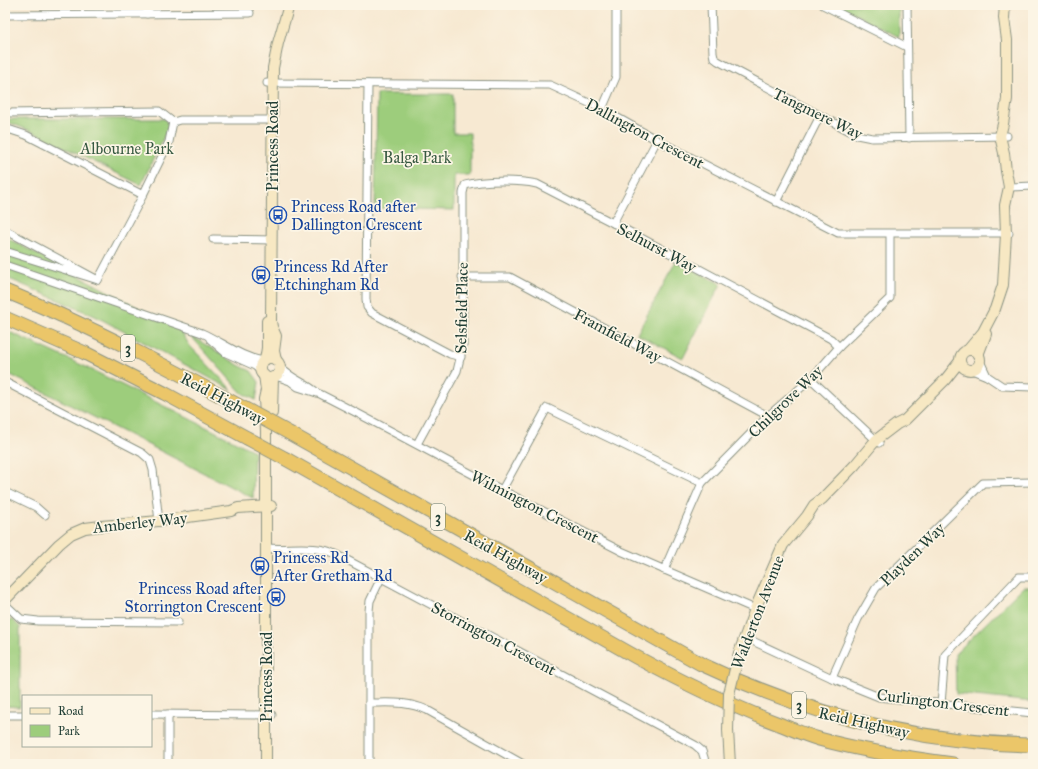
<svg xmlns="http://www.w3.org/2000/svg" width="1038" height="769" font-family="'IM FELL Great Primer',serif">
	<rect width="100%" height="100%" fill="#fcf5e5"/>
	<filter id="ink" filterUnits="userSpaceOnUse"><feTurbulence type="fractalNoise" baseFrequency=".025" numOctaves="2"/><feDisplacementMap in="SourceGraphic" scale="8" xChannelSelector="R" yChannelSelector="G"/><feConvolveMatrix kernelMatrix="1 2 1 2 8 2 1 2 1" color-interpolation-filters="sRGB"/></filter>
	<filter id="wash" filterUnits="userSpaceOnUse"><feTurbulence type="fractalNoise" baseFrequency=".012" numOctaves="4" result="noise"/><feDisplacementMap in="SourceGraphic" scale="16" xChannelSelector="R" yChannelSelector="G"/><feGaussianBlur stdDeviation="0.9" result="paint"/><feColorMatrix in="noise" values="0 0 0 0 0 0 0 0 0 0 0 0 0 0 0 0 0 1.4 0 .05"/><feComposite in="paint" operator="in"/></filter>
	<g filter="url(#wash)">
		<rect width="100%" height="100%" fill="#f7e9d2"/>
		<g fill="#9dcd7c" stroke="#5e8558">
			<path d="M838 5H899V37Z"/>
			<path d="M377 94H453V133H470V175H454V210L375 208Z"/>
			<path d="M5 119H165L169 126 141 185 31 131 5 121Z"/>
			<path d="M5 237 179 329 190 346 232 390 95 316 5 277Z"/>
			<path d="M676 261 721 284 683 358 637 334Z"/>
			<path d="M5 330 86 367 254 451 253 498 5 372Z"/>
			<path d="M190 335 240 366 251 371 259 382 256 400 242 393Z"/>
			<path d="M1023 587H1033V702L956 694 955 654Z"/>
			<path d="M5 620H13L20 627V707L5 706Z"/>
		</g>
	</g>
	<g filter="url(#ink)">
		<g fill="none" stroke-linecap="round" stroke-linejoin="round">
			<defs>
				<g id="street">
					<path d="M147 5V14"/>
					<path d="M711 5 713 53 714 58 718 61 857 135 872 138 1007 136"/>
					<path d="M823 5 907 47"/>
					<path d="M907 5 909 138"/>
					<path d="M5 15 250 13"/>
					<path d="M267 83 550 85 602 109 657 140 838 233H1009"/>
					<path d="M368 84 366 299 367 307 372 313 450 354 461 357"/>
					<path d="M602 109 616 77V5"/>
					<path d="M5 113 159 111 173 122"/>
					<path d="M5 128 26 135 143 195"/>
					<path d="M1009 187 1033 186"/>
					<path d="M776 202 820 116"/>
					<path d="M613 223 657 140"/>
					<path d="M5 230 98 280 5 251"/>
					<path d="M213 239 272 240"/>
					<path d="M5 265 202 333C222 342 242 358 264 361"/>
					<path d="M462 277H510L768 416"/>
					<path d="M98 280 143 195 169 142 173 122 180 120H267"/>
					<path d="M210 339 226 353 255 366 261 371"/>
					<path d="M980 361 987 376"/>
					<path d="M280 367C290 378 304 382 315 391"/>
					<path d="M972 370 987 376 1002 386 1033 387"/>
					<path d="M276 376 290 381 298 387 320 394 357 413 502 490 621 551 755 609"/>
					<path d="M811 379 879 443"/>
					<path d="M5 382 142 453 150 460 153 470 159 521"/>
					<path d="M417 444 457 371 463 346V193L465 185C484 180 518 180 537 184L613 223 831 339 839 347"/>
					<path d="M502 490 547 408 702 483"/>
					<path d="M5 492 36 507 45 515"/>
					<path d="M266 548C289 550 315 544 336 554L695 745 702 751 706 764"/>
					<path d="M664 570 702 483 768 416 811 379 839 347 890 298V234"/>
					<path d="M5 604 21 619 38 621 178 622"/>
					<path d="M744 637 832 678 879 697 1033 713"/>
					<path d="M832 678 858 619 876 588 983 483 1033 482"/>
					<path d="M369 703C390 703 407 701 427 710L523 764"/>
					<path d="M941 704 945 655 1019 577H1033"/>
					<path d="M151 714 272 715"/>
					<path d="M5 715H23"/>
					<path d="M168 764V714"/>
					<path d="M369 764V611L370 601 381 578"/>
				</g>
				<g id="secondary">
					<path d="M968 350 983 332 995 309 1003 285 1006 234 1005 205 1009 187 1006 171 1004 153 1000 136 1003 124 1007 99V40L1004 18 1005 5"/>
					<circle cx="970" cy="360" r="10"/>
					<path d="M978 355 986 334"/>
					<circle cx="270" cy="368" r="10"/>
					<path d="M265 360 267 348V321"/>
					<path d="M276 360 274 351 276 336 272 327 271 321 273 68 278 43 289 5"/>
					<path d="M264 375 266 390 264 399 266 431V764"/>
					<path d="M272 413 273 377"/>
					<path d="M5 600 59 544 71 534 85 528 101 526 159 521 231 511 238 508 271 506"/>
					<path d="M739 653 755 609 783 545 807 516 814 505 822 499 855 465 876 440 897 424 905 420 945 380 960 361"/>
					<path d="M728 730 730 764"/>
				</g>
				<g id="highway">
					<path d="M5 291C89 325 169 368 249 411"/>
					<path d="M5 318 85 353 164 393 247 438"/>
					<path d="M291 434 701 664C806 714 916 743 1033 745"/>
					<path d="M286 459 636 657C682 682 729 705 779 724 792 729 805 735 819 739 863 751 908 758 953 764"/>
				</g>
			</defs>
			<use href="#street" stroke="#8b9383" stroke-width="9"/>
			<use href="#secondary" stroke="#8b9383" stroke-width="12"/>
			<use href="#highway" stroke="#8b9383" stroke-width="15"/>
			<use href="#street" stroke="#fff" stroke-width="7"/>
			<use href="#secondary" stroke="#f7e8c3" stroke-width="10"/>
			<use href="#highway" stroke="#ebc669" stroke-width="13"/>
			<defs>
				<path id="secondary-bridge" d="M728 730 729 694 739 653"/>
				<g id="highway-bridge">
					<path d="M249 411 291 434"/>
					<path d="M247 438 286 459"/>
				</g>
			</defs>
			<use href="#secondary-bridge" stroke="#8b9383" stroke-width="12" stroke-linecap="butt"/>
			<use href="#highway-bridge" stroke="#8b9383" stroke-width="15" stroke-linecap="butt"/>
			<use href="#secondary-bridge" stroke="#f7e8c3" stroke-width="10"/>
			<use href="#highway-bridge" stroke="#ebc669" stroke-width="13"/>
		</g>
	</g>
	<defs>
		<symbol id="bus-ring" viewBox="-11 -11 22 22"><circle r="9.5" fill="#fcf5e5" stroke="#1a4fb4" stroke-width="1.5"/><path d="M-5-6H5V4H4V6H2V4H-2V6H-4V4H-5ZM-3.5-4V0h7V-4ZM-3.5 1.2v1.5H-2V1.2ZM2 1.2v1.5H3.5V1.2Z" fill="#1a4fb4"/></symbol>
	</defs>
	<g fill-rule="evenodd">
		<use href="#bus-ring" x="268" y="205" width="20" height="20"/>
		<use href="#bus-ring" x="251" y="265" width="20" height="20"/>
		<use href="#bus-ring" x="250" y="556" width="20" height="20"/>
		<use href="#bus-ring" x="266" y="587" width="20" height="20"/>
	</g>
	<g text-anchor="middle" stroke-width="3.5" stroke-linejoin="round" paint-order="stroke">
		<g fill="#fcf5e5" stroke="#617469" stroke-width="1">
			<rect x="121" y="335" width="14" height="26" rx="3"/>
			<rect x="431" y="504" width="14" height="26" rx="3"/>
			<rect x="792" y="692" width="14" height="26" rx="3"/>
		</g>
		<g font-size="15" font-weight="bold" fill="#1f3d34">
			<text x="128" y="353">3</text>
			<text x="438" y="522">3</text>
			<text x="799" y="710">3</text>
		</g>
		<g font-size="16" fill="#1f3d34" stroke="#fcf5e5">
			<text transform="translate(818 113) rotate(26)" y="6">Tangmere Way</text>
			<text transform="translate(645 133) rotate(28)" y="6">Dallington Crescent</text>
			<text transform="translate(272 146) rotate(-90)" y="6">Princess Road</text>
			<text transform="translate(657 247) rotate(28)" y="6">Selhurst Way</text>
			<text transform="translate(461 308) rotate(-89)" y="6">Selsfield Place</text>
			<text transform="translate(618 335) rotate(28)" y="6">Framfield Way</text>
			<text transform="translate(223 398) rotate(28)" y="6">Reid Highway</text>
			<text transform="translate(785 401) rotate(-44)" y="6">Chilgrove Way</text>
			<text transform="translate(535 506) rotate(27)" y="6">Wilmington Crescent</text>
			<text transform="translate(140 522) rotate(-6)" y="6">Amberley Way</text>
			<text transform="translate(912 554) rotate(-44)" y="6">Playden Way</text>
			<text transform="translate(506 556) rotate(29)" y="6">Reid Highway</text>
			<text transform="translate(757 612) rotate(-69)" y="6">Walderton Avenue</text>
			<text transform="translate(494 638) rotate(28)" y="6">Storrington Crescent</text>
			<text transform="translate(266 677) rotate(-90)" y="6">Princess Road</text>
			<text transform="translate(943 702) rotate(7)" y="6">Curlington Crescent</text>
			<text transform="translate(864 722) rotate(13)" y="6">Reid Highway</text>
		</g>
		<g font-size="16" fill="#385a42" stroke="#fcf5e5">
			<text x="127" y="154">Albourne Park</text>
			<text x="417" y="163">Balga Park</text>
		</g>
		<g font-size="16" fill="#164399" stroke="#fcf5e5" text-anchor="start">
			<text x="291" y="212">Princess Road after<tspan x="291" dy="18">Dallington Crescent</tspan></text>
			<text x="274" y="272">Princess Rd After<tspan x="274" dy="18">Etchingham Rd</tspan></text>
			<text x="273" y="563">Princess Rd<tspan x="273" dy="18">After Gretham Rd</tspan></text>
			<text x="263" y="594" text-anchor="end">Princess Road after<tspan x="263" dy="18">Storrington Crescent</tspan></text>
		</g>
	</g>
	<rect width="1038" height="769" fill="none" stroke="#fcf5e5" stroke-width="20"/>
	<rect x="22" y="695" width="130" height="52" fill="#fcf5e5" stroke="#a4ab9e"/>
	<rect x="30" y="708" width="20" height="6" fill="#f7e8c3" stroke="#a4ab9e"/>
	<text x="58" y="715" font-size="12" fill="#1f3d34">Road</text>
	<rect x="30" y="725" width="20" height="12" fill="#9dcd7c" stroke="#a4ab9e"/>
	<text x="58" y="735" font-size="12" fill="#1f3d34">Park</text>
</svg>
